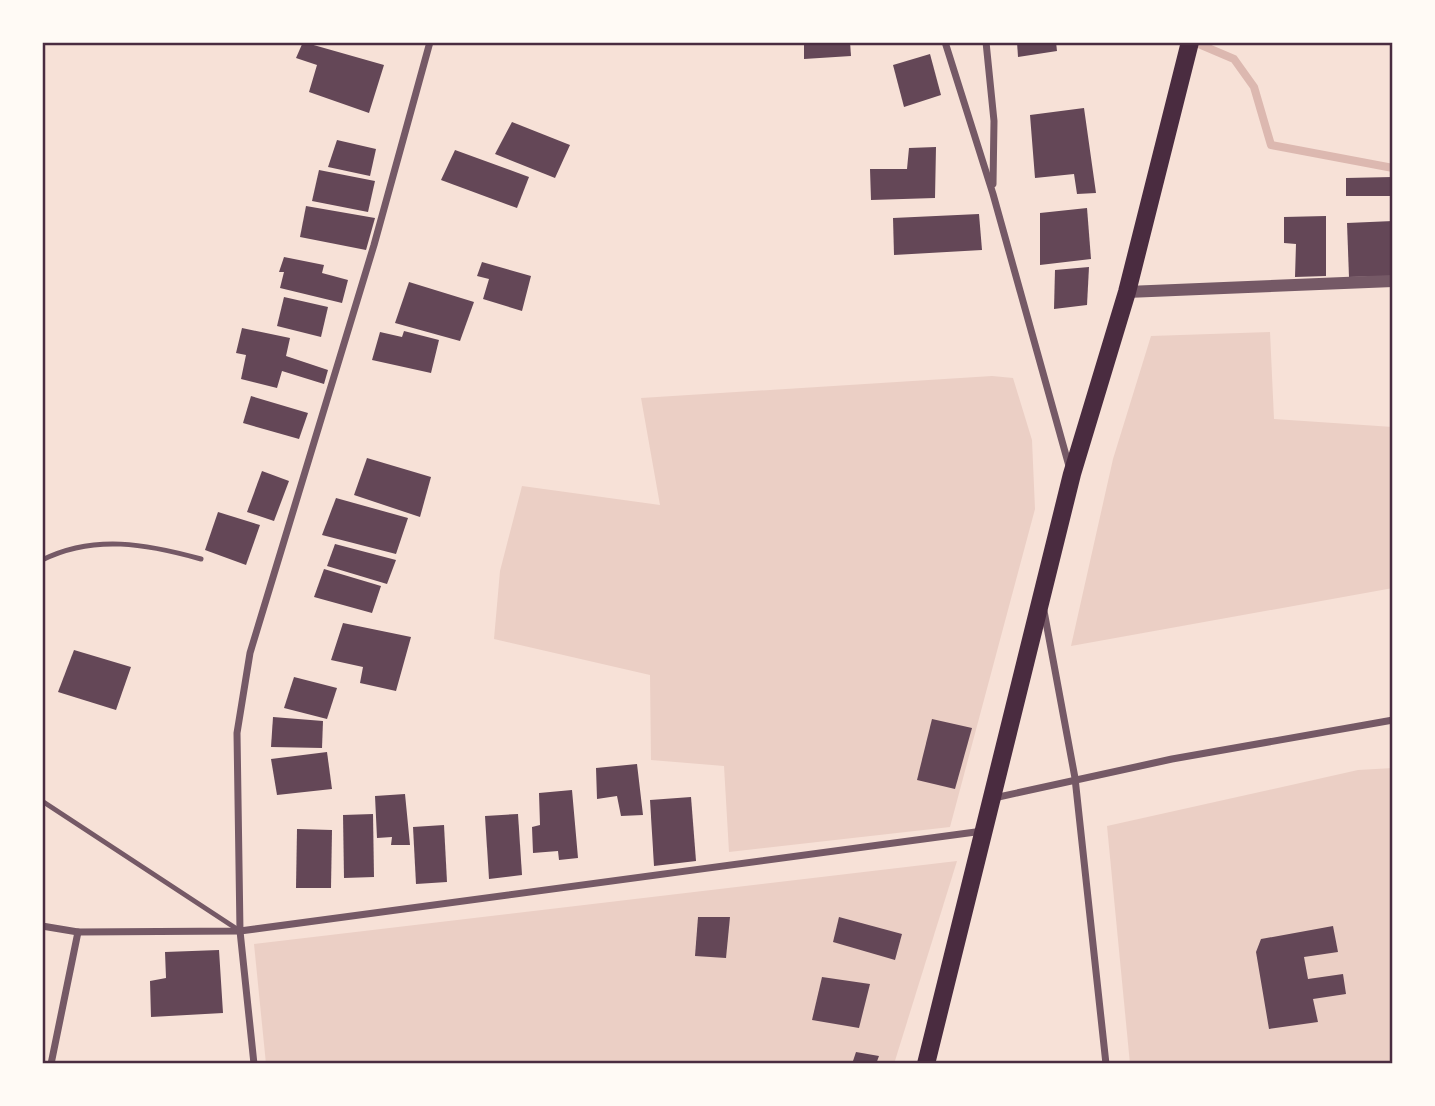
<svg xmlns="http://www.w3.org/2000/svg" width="1435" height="1106" font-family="'Noto Sans',sans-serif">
	<rect width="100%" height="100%" fill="#f7e1d7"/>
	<g fill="#ebcfc5">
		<path d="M1270 332 1274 419 1393 427V588L1071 646 1113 459 1151 336Z"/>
		<path d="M992 376 1013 378 1032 440 1035 509 950 827 729 852 724 766 651 760 650 675 494 639 500 571 522 486 660 505 641 398Z"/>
		<path d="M1393 768V1064H1130L1107 826 1358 770Z"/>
		<path d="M957 861 894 1064H266L254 944Z"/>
	</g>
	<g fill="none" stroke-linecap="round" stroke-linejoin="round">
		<path stroke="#dcb8b0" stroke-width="8" d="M1194 42 1234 59 1254 87 1271 145 1393 168"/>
	</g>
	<g fill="#644757">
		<path d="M303 42 384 65 369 113 309 92 317 65 296 58Z"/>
		<path d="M804 42H850L851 56 804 59Z"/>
		<path d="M1017 42H1056L1057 51 1018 57Z"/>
		<path d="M930 54 941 95 904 107 893 65Z"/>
		<path d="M1084 108 1096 193 1077 194 1074 174 1035 178 1030 115Z"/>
		<path d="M512 122 570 145 555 178 495 154Z"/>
		<path d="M337 140 376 149 370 176 328 167Z"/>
		<path d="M936 147 935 198 871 200 870 169H907L909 148Z"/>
		<path d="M455 150 529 177 517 208 441 180Z"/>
		<path d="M319 170 375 181 368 212 312 201Z"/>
		<path d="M1393 177V196H1346V178Z"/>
		<path d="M306 206 375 218 366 250 300 237Z"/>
		<path d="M1087 208 1091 259 1040 265V213Z"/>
		<path d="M979 214 982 250 894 255 893 218Z"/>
		<path d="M1326 216V276L1295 277 1296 244 1284 243V217Z"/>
		<path d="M1393 221V276L1349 277 1347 223Z"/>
		<path d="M284 257 324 265 322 273 348 280 342 303 280 288 284 272H279Z"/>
		<path d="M482 262 531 276 522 311 483 299 489 279 477 276Z"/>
		<path d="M1089 267 1087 305 1054 309 1055 270Z"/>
		<path d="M409 282 474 302 460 341 395 323Z"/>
		<path d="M284 297 328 307 321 337 277 326Z"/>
		<path d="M242 328 290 338 286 356 328 370 324 384 282 371 277 388 241 379 246 355 236 353Z"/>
		<path d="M404 331 439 340 431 373 372 360 380 332 402 337Z"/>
		<path d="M251 396 308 413 299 439 243 423Z"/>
		<path d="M367 458 431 477 420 517 354 495Z"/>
		<path d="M262 471 289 481 274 521 247 512Z"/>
		<path d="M336 498 408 518 396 554 322 535Z"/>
		<path d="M218 512 260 525 246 565 205 550Z"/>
		<path d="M335 544 396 560 387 584 327 566Z"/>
		<path d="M324 569 381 586 372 613 314 597Z"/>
		<path d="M343 623 411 637 396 691 360 683 363 667 331 660Z"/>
		<path d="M74 650 131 667 116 710 58 692Z"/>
		<path d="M294 677 337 688 327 719 284 708Z"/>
		<path d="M273 717 323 721 322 748 271 747Z"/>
		<path d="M932 719 972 728 955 789 917 780Z"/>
		<path d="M327 752 332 789 277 795 271 759Z"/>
		<path d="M637 764 643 815 621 816 617 796 597 799 596 768Z"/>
		<path d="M572 790 578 858 559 860 558 851 533 853 532 827 540 825 539 793Z"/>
		<path d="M405 794 410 845H391L392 837 377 838 375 796Z"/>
		<path d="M691 797 696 861 654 866 650 800Z"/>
		<path d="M373 814 374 877 344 878 343 815Z"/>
		<path d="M518 814 522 875 489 879 485 816Z"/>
		<path d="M444 825 447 882 416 884 413 827Z"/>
		<path d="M297 829 332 830 331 888H296Z"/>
		<path d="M698 917H730L726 958 695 956Z"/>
		<path d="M839 917 902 934 895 960 833 942Z"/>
		<path d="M1333 926 1338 952 1304 957 1308 979 1343 974 1346 994 1313 999 1318 1022 1269 1029 1256 952 1261 939Z"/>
		<path d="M219 950 223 1013 151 1017 150 981 166 978 165 952Z"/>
		<path d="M822 977 870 984 859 1028 812 1020Z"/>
		<path d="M856 1052 879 1056 876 1064H852Z"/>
	</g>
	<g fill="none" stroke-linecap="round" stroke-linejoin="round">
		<g stroke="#755966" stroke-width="5">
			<path d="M42 560C94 534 147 544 201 559"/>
			<path d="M42 801 240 931"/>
		</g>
		<g stroke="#755966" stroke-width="7">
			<path d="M945 42 993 194 1069 466"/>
			<path d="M986 42 994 121 993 184"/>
			<path d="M1044 611 1075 778 1106 1064"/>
			<path d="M994 798 1172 759 1393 720"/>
			<path d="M42 926 78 932 240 931 983 831"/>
			<path d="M51 1064 78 932"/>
			<path d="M254 1064 240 931 237 733 250 653 374 245 430 42"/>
		</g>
		<path stroke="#755966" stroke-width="12" d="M1127 292 1393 281"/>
		<path stroke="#4a2c40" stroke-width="18" d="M926 1064 1072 474 1127 292 1190 42"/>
	</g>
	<rect width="1435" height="1106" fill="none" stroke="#fffaf5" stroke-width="88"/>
	<rect x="44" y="44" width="1347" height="1018" fill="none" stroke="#4a2c40" stroke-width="2.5"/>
</svg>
